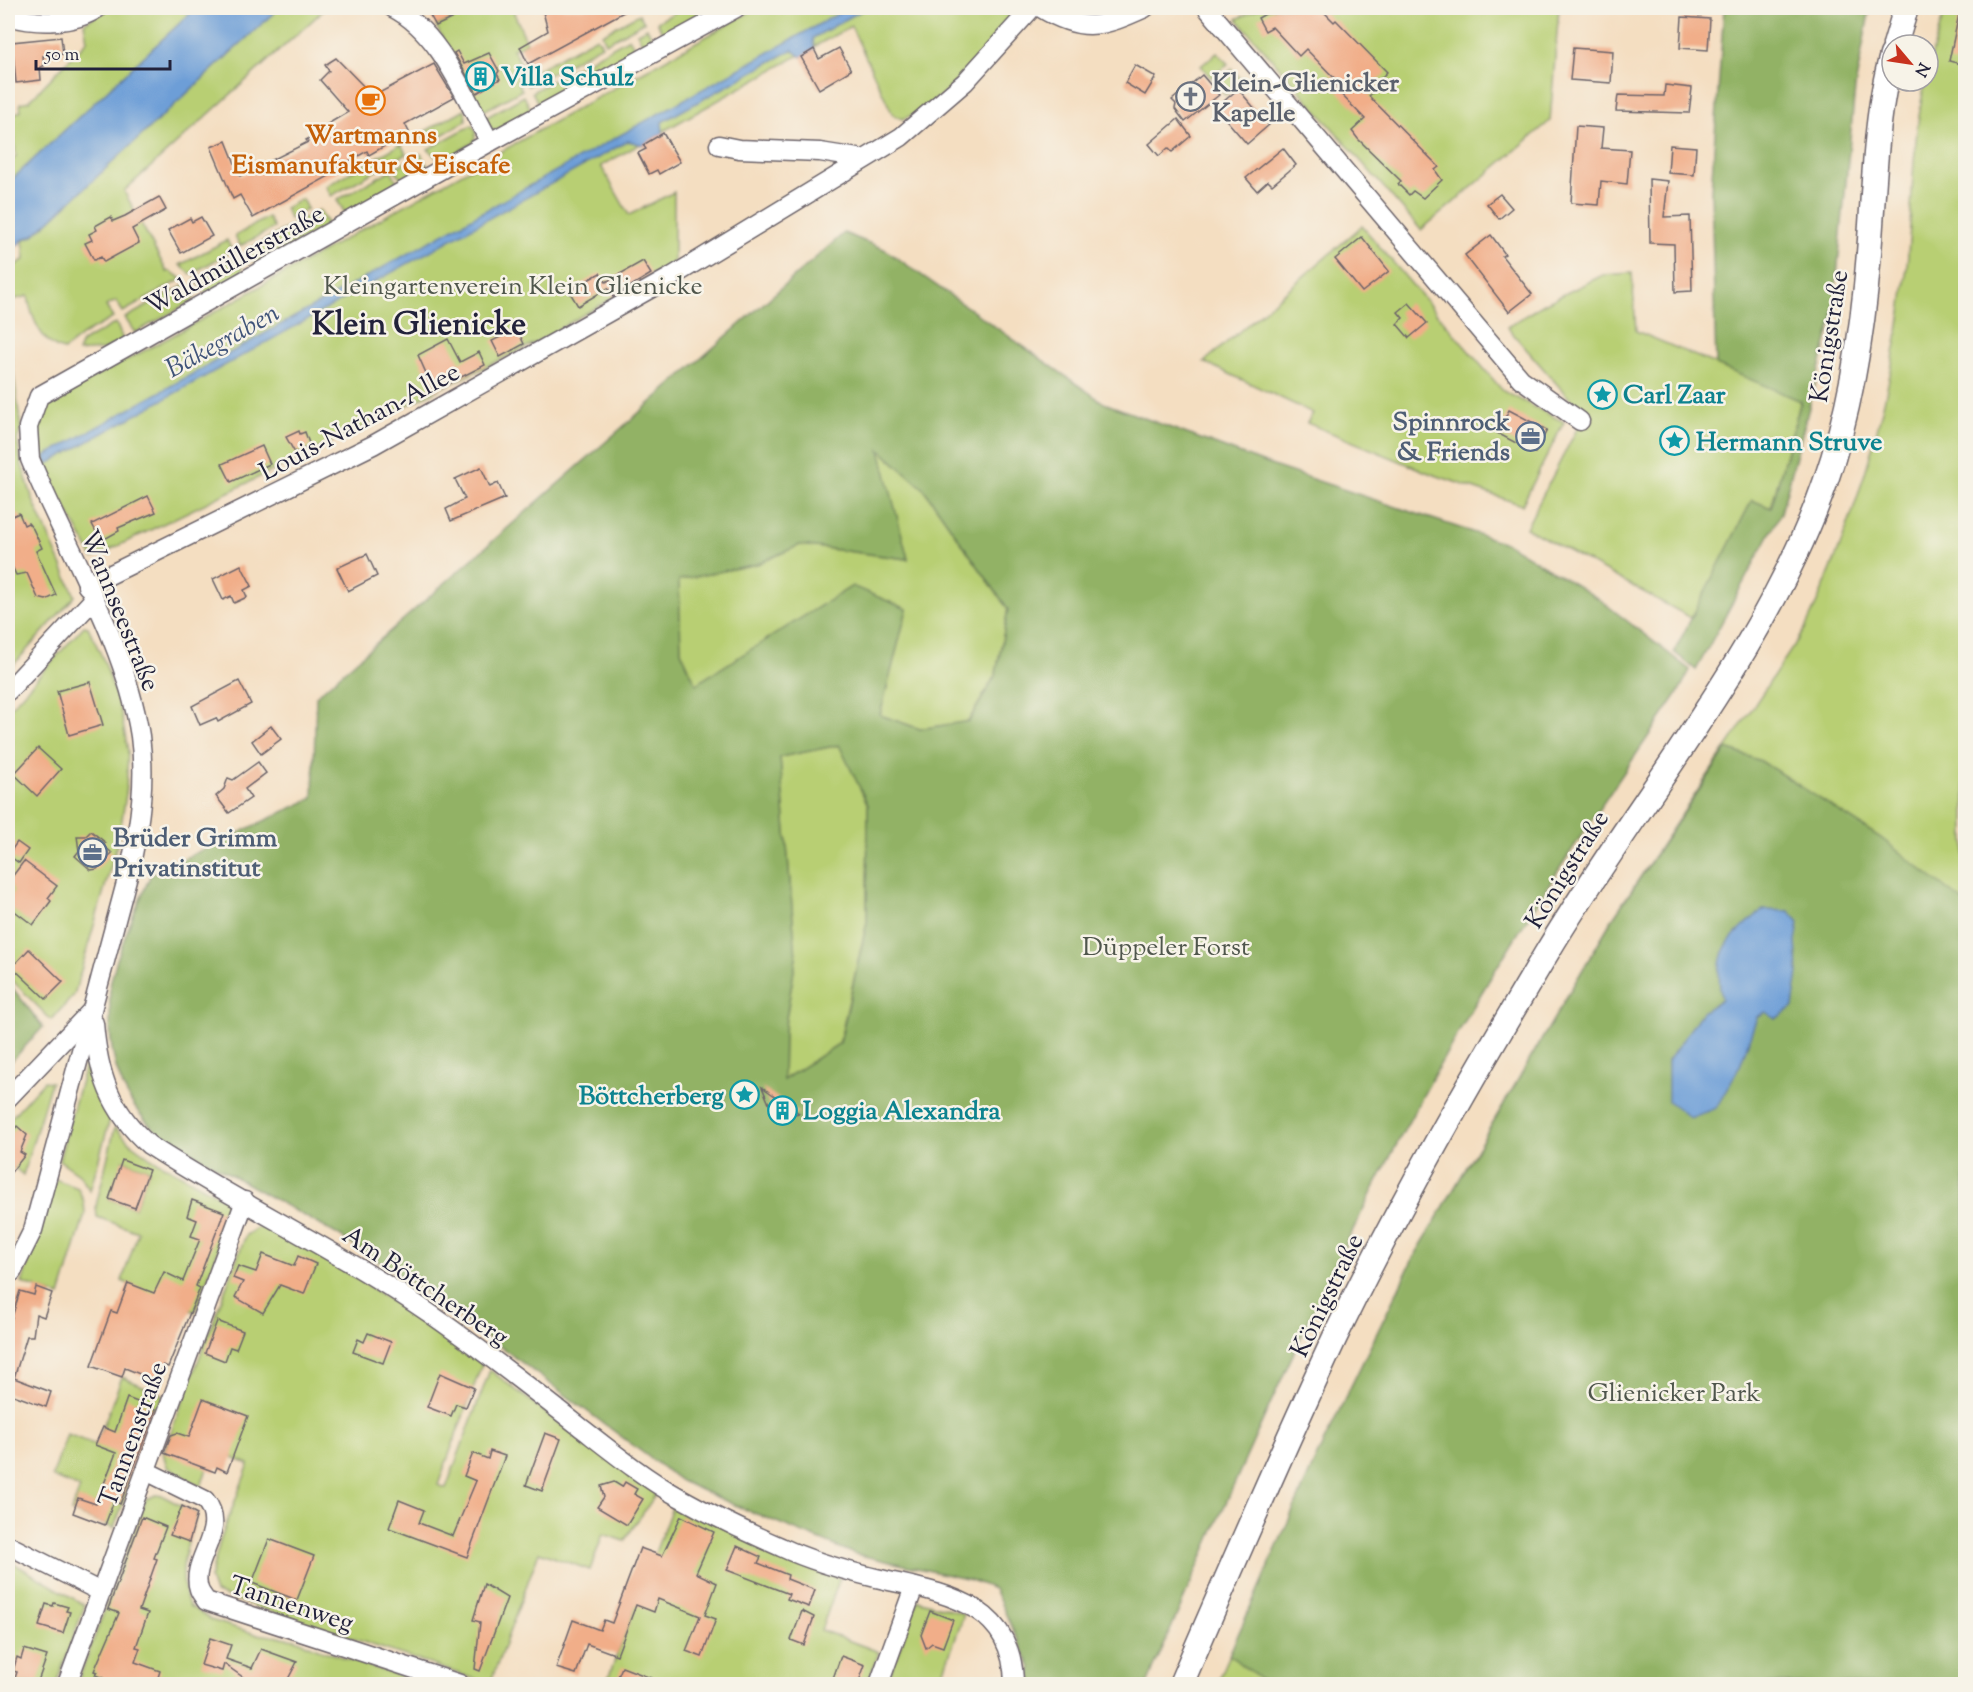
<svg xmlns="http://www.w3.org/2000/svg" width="1973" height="1692" font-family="'Sorts Mill Goudy',serif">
	<rect width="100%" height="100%" fill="#f7f3e8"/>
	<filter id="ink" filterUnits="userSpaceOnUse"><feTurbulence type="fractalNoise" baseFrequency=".0167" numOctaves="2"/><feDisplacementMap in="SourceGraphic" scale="12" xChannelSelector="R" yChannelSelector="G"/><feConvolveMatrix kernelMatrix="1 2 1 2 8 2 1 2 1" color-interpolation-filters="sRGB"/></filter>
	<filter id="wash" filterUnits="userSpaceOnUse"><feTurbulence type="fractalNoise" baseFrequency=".008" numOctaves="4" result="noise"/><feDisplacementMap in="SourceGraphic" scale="24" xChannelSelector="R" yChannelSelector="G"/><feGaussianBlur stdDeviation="1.35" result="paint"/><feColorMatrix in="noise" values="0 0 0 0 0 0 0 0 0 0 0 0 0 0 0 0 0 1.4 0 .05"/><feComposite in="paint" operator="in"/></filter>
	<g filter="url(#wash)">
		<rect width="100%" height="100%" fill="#f4dec1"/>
		<g fill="#b8cf73" stroke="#6d7857" stroke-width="1.5" fill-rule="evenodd">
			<path d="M8 8H82L51 12Z"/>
			<path d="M108 8H196L8 183V165L16 156 11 115 21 111 20 103 29 101 87 41 84 23Z"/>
			<path d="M279 8H326L124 191 167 272 170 271 182 279 123 312 116 301 106 306 113 318 84 334 64 350C44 346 31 319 28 296L8 301V270L25 259 23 240 34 235Z"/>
			<path d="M468 8H512L527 43 513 49 527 75 597 37 602 45 528 86 523 78 517 81 522 90 482 112 436 26 469 11Z"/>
			<path d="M683 8H718L665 37 657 22Z"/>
			<path d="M757 8H1021C992 41 943 107 902 119L893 115 851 26 601 166 629 215 674 192V262L535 343 93 558 48 475 41 477C38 453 29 422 47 402L170 337Z"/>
			<path d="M1071 8H1119L1100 16Z"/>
			<path d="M1259 8H1559L1550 121 1421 230 1237 19Z"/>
			<path d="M1946 8H1965V1684H1217L1319 1452 1414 1257 1613 918 1805 629C1857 518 1892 397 1906 275 1912 222 1911 169 1919 116 1924 79 1934 44 1946 8Z"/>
			<path d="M639 14 644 22 606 43 602 34Z"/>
			<path d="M647 28 655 42 645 48 637 33Z"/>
			<path d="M629 38 637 52 540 106 532 92Z"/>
			<path d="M1217 52 1228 64 1211 78 1201 66Z"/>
			<path d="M1232 69 1242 81 1225 95 1216 83Z"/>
			<path d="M524 96 531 110 497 131 492 130 485 118Z"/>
			<path d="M465 109 466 121 426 144 420 134Z"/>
			<path d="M472 125 476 131 474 142 441 162 428 149Z"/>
			<path d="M401 144 406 154 331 196 326 186Z"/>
			<path d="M421 154 429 169 404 183 394 168Z"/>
			<path d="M391 170 399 185 346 215 337 200Z"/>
			<path d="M302 199 307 209 290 219 285 208Z"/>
			<path d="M319 210 328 225 256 265 247 250Z"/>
			<path d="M268 217 274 228 240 246 235 236Z"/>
			<path d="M1362 226 1503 391 1564 422 1522 505 1429 473 1307 423 1313 413 1204 362Z"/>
			<path d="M227 240 232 251 191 274 180 265Z"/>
			<path d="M235 257 243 270 241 274 206 293 195 279Z"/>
			<path d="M1632 273 1636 331 1801 400 1771 508 1752 501 1693 619 1526 528 1584 415 1507 327 1544 304 1603 275Z"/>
			<path d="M187 284 195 297 191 302 135 333 125 318Z"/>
			<path d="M116 323 123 340 103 350 78 352 82 342Z"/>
			<path d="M8 333 21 429 17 440 21 462 33 500 75 596 8 671Z"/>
			<path d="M879 449 923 488 1008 609 996 674 968 722 920 729 880 715 907 609 852 587 696 685 681 651 678 580 757 564 800 545 908 559Z"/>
			<path d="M84 626 88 627 105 663 121 713 128 751 126 794 119 838 74 995 51 1020 8 976V710Z"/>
			<path d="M840 745 868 805 867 922 839 1044 783 1081 784 1031 796 958 780 757Z"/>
			<path d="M89 1051 94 1083 110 1119 90 1191 79 1174 59 1160Z"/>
			<path d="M44 1081 51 1082 23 1175 8 1162V1121Z"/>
			<path d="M115 1127 129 1142 151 1158 226 1200 231 1206 232 1214 195 1312 122 1281 138 1232 97 1217 96 1206ZM123 1160 149 1170 135 1208 109 1199Z"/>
			<path d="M55 1179 78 1188 84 1202 85 1214 60 1296 22 1283Z"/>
			<path d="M269 1225C343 1268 414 1314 482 1364L438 1485 446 1488 490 1370 580 1439 658 1491 624 1541 603 1534 590 1570 539 1552 490 1684 215 1593 210 1579 220 1541 249 1464 222 1454 207 1468 201 1487 167 1467 163 1453 246 1235 257 1228Z"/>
			<path d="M122 1377 163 1395 114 1528 71 1512 80 1488 52 1477 67 1434 96 1445Z"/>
			<path d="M156 1495 163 1496 197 1514C186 1550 176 1570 189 1606L214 1621 256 1634 296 1639 318 1649 423 1684H77L146 1499Z"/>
			<path d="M674 1502 783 1556 840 1578 821 1630 879 1652 867 1684H606Z"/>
			<path d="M8 1560 85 1605 56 1684H8Z"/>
			<path d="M918 1600 964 1614 939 1684H886Z"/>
		</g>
		<g fill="#92b265" stroke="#5a6a50" stroke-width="1.5" fill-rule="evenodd">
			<path d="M1724 8H1870L1855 88 1833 317 1781 513 1696 670 1674 652 1752 500 1771 508 1801 401 1716 365 1711 191Z"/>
			<path d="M844 233 884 249 1104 403 1276 467 1508 544 1599 599 1690 670 1678 693C1613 788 1548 883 1488 982 1354 1204 1250 1446 1147 1684H1032L1031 1668 994 1589 971 1580 855 1554 737 1506 681 1481 439 1301 338 1235 164 1137C124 1107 108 1062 110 1013 110 1003 109 991 111 981 120 944 136 909 151 874L313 798 316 696ZM880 450 923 488 1008 609 996 674 969 721 920 729 880 715 907 609 852 586 696 684 681 651 679 580 757 564 800 545 908 559ZM839 745 868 805 867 922 840 1043 783 1080 784 1031 796 958 780 757Z"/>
			<path d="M1727 749 1761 761 1881 838 1965 903V1684H1268L1229 1655 1319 1452 1414 1257 1613 918Z"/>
			<path d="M8 982 43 1027 8 1065Z"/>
		</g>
		<g fill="#6d9ed7" stroke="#486089" stroke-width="1.5">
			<path d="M196 8H279L34 235 24 239 8 254V183Z"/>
			<path d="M848 8H866L813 38 814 49 801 57 792 50 662 122 663 133 643 145 628 141 46 465 45 456Z"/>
			<path d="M1763 910 1789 911 1799 922 1796 942 1798 972 1793 1007 1775 1019 1766 1012 1757 1017 1740 1066 1716 1108 1690 1118 1668 1101V1061L1702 1012 1722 999C1712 951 1728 938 1763 910Z"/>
		</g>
		<g id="blocks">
			<g fill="#f1ae89">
				<path d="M426 8H447L453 18 436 26Z"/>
				<path d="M542 8H631L528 64 520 47 548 31Z"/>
				<path d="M1276 8H1320L1334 22 1336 20 1387 72 1377 82 1380 86 1369 96 1439 167 1435 170 1442 180 1423 198 1413 191 1409 195 1398 184 1401 181 1358 139 1352 131 1365 119 1334 87 1339 83 1306 49 1299 56 1272 27 1265 31 1258 18Z"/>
				<path d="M1959 14H1965V65L1949 61Z"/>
				<path d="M1682 17 1710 19 1708 50 1680 48Z"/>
				<path d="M61 37 63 54 43 56 44 66 40 67 41 80 16 83 12 42Z"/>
				<path d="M839 48 851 70 819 89 801 57 814 49 819 59Z"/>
				<path d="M1573 48 1613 51 1611 83 1570 80Z"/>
				<path d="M457 51 464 64 489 53 499 71 497 74 500 79 477 93 454 53Z"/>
				<path d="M336 58 377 100 375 95 434 64 454 97 405 124 409 132 369 155 367 151 339 167 340 170 253 218 240 195 233 199 211 147 226 141 240 176 308 142 306 140 328 128 326 125 348 112 320 80 329 71 325 65Z"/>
				<path d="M1135 65 1156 77 1145 95 1125 83Z"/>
				<path d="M1202 75 1219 95 1185 122 1175 109 1176 104 1172 100Z"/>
				<path d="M1665 85 1692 88 1689 113 1616 111 1618 95 1664 96Z"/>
				<path d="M1238 89 1269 125 1247 144 1216 108Z"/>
				<path d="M1178 119 1191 136 1172 152 1168 148 1159 156 1149 144Z"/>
				<path d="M1576 126 1603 128 1601 148 1630 150 1627 184 1601 181 1599 205 1571 203Z"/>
				<path d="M663 133 680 162 659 174 657 170 649 174 638 153 646 149 643 145Z"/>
				<path d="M1670 145 1696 147 1694 175 1668 173Z"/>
				<path d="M1283 148 1296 165 1272 185 1268 181 1257 191 1246 178Z"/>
				<path d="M1649 179 1668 181 1664 217 1690 216 1692 291 1675 292 1674 244 1650 243Z"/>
				<path d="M1500 194 1512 208 1499 219 1487 204Z"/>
				<path d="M159 197 166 210 132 229 139 243 104 262 101 257 94 260 85 243 92 240 89 234 97 230 95 226 111 217 113 221 125 216Z"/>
				<path d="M201 217 212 236 181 253 168 230 190 218 192 222Z"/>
				<path d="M1491 235 1505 254 1502 256 1532 294 1509 312 1465 255Z"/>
				<path d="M1362 237 1389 271 1362 292 1335 259Z"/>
				<path d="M643 261 651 274 613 297 608 288 578 306 569 291 600 273 606 282Z"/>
				<path d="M1409 303 1427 323 1409 338 1397 324 1403 318 1398 312Z"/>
				<path d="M517 329 524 344 500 357 492 341Z"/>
				<path d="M448 339 460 362 479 352 485 365 434 391 418 355Z"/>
				<path d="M1509 410 1547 430 1535 453 1497 433Z"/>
				<path d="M299 431 300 434 305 432 310 446 295 453 286 437Z"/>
				<path d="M262 446 270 464 231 482 222 464Z"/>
				<path d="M481 467 490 487 498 483 505 498 451 521 446 509 465 499 455 479Z"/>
				<path d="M148 496 156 512 118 528 119 531 101 541 92 524Z"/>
				<path d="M19 513 24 525 28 523 33 529 42 548 36 551 56 595 46 600 38 598 27 573 16 575 8 557V518Z"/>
				<path d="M367 554 377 576 348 591 337 568Z"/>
				<path d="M241 565 252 586 244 590 247 597 234 603 231 596 223 600 213 579Z"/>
				<path d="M239 681 251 704 218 722 216 718 200 725 192 706Z"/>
				<path d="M90 682 103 725 69 735 57 691Z"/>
				<path d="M271 726 281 739 261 754 252 741Z"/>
				<path d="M38 748 61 769 37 796 14 774Z"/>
				<path d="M258 762 266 773 245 789 251 798 229 813 216 796 224 789 228 778 233 780Z"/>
				<path d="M91 831 106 843 103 845 112 853 97 869 91 870 75 856 79 851 77 836H86Z"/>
				<path d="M17 842 28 850 19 863 8 855Z"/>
				<path d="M24 861 57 886 48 898 51 901 33 925 8 906V900L14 891 8 882Z"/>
				<path d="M29 949 63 982 46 999 12 967Z"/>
				<path d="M762 1087 799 1113 775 1118Z"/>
				<path d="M17 1126 27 1135 20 1152 25 1155 8 1176V1137Z"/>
				<path d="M122 1160 149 1170 135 1208 109 1199Z"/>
				<path d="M192 1200 224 1212 196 1286 200 1288 168 1367 163 1365 157 1381 125 1368 122 1377 91 1366 111 1311 117 1313 128 1283 154 1293 164 1272 183 1281 200 1239 191 1236 197 1220 187 1216Z"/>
				<path d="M263 1254 294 1266 298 1256 316 1264 304 1294 280 1285 263 1313 235 1297 243 1282 233 1278 238 1266 256 1272Z"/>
				<path d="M36 1287 52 1293 44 1317 36 1314 33 1336H27L14 1378 51 1392 46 1407 8 1393V1330L20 1291 34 1295Z"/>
				<path d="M217 1321 243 1331 236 1349 230 1347 225 1361 205 1353Z"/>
				<path d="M368 1333 391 1342 383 1363 353 1352 358 1339 364 1342Z"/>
				<path d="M440 1373 474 1388 466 1407 456 1404 451 1416 427 1407Z"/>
				<path d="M127 1398 156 1409 120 1504 114 1501 105 1525 73 1513 78 1498 96 1504 116 1453 95 1445 103 1427 115 1432Z"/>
				<path d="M203 1399 248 1416 227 1472 217 1467 215 1472 164 1453 171 1435 177 1433 189 1437Z"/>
				<path d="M545 1433 561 1439 542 1491 526 1485Z"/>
				<path d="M490 1451 505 1456 467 1557 389 1528 399 1500 424 1510 419 1523 453 1536 476 1481 464 1476 473 1453 488 1459Z"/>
				<path d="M614 1482 622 1487 625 1482 637 1489 634 1494 643 1499 627 1525 597 1507 604 1497 601 1486Z"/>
				<path d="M182 1506 197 1514 189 1542 170 1535Z"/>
				<path d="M681 1516 714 1532 696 1573 717 1583 705 1615 716 1619 702 1657 686 1651 700 1616 658 1599 654 1612 636 1605 617 1655 587 1644 576 1674 556 1668 573 1620 600 1630 604 1620 612 1623 640 1548 662 1556Z"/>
				<path d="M142 1517 166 1527 154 1558 157 1559 139 1610 148 1613 136 1647 140 1648 135 1662 160 1671 156 1684H112L102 1681 103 1678 95 1675 97 1672 94 1671 119 1613 108 1609Z"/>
				<path d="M269 1539 314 1556 297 1600 252 1583Z"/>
				<path d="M737 1546 761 1557 758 1563 788 1575 787 1579 815 1590 809 1607 787 1599 789 1594 727 1570Z"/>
				<path d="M484 1584 507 1598 480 1671 475 1669 480 1622 473 1620Z"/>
				<path d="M54 1603 68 1607 66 1611 70 1612 63 1633 39 1626 46 1604 53 1606Z"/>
				<path d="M802 1611 814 1617 804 1645 791 1640Z"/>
				<path d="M930 1611 953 1620 943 1647 932 1643 926 1648 921 1635Z"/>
				<path d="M210 1638 231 1645 226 1659 252 1668 261 1649 297 1662 288 1679 276 1681 275 1684H253L224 1664 222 1671 201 1665Z"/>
				<path d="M24 1649 47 1656 37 1684 14 1681 17 1672 13 1671 17 1657 21 1659Z"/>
				<path d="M841 1656 865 1665 858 1684H831Z"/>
				<path d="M622 1667 664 1683V1684H615Z"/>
			</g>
		</g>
	</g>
	<g filter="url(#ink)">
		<use href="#blocks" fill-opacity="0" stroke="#6c646a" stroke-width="1.5"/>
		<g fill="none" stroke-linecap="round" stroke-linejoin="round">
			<defs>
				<g id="minor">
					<path d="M393 8C442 33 464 97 490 142"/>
					<path d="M1041 8C1083 34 1103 27 1145 8"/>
					<path d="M1207 8 1521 379 1580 421"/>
					<path d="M8 16C36 24 73 25 98 8"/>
					<path d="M719 145 739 149 820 152 864 159"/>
					<path d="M87 586 373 445 671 277 901 137 965 82 1032 8"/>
					<path d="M8 691 93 600"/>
					<path d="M94 1023C98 1073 110 1111 149 1145 241 1205 342 1252 432 1315 482 1350 531 1388 579 1426 610 1450 643 1477 677 1496 711 1515 746 1532 781 1547 811 1561 843 1570 876 1578 940 1593 1013 1600 1014 1684"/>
					<path d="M8 1098 92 1010"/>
					<path d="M12 1272 33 1230 131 864C140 822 146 779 140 736 126 643 66 547 30 459L28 427 39 396 490 142 736 8"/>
					<path d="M146 1471 205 1500C230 1530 189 1560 199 1589 200 1593 204 1597 206 1601L460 1684"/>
					<path d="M8 1545 101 1592"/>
					<path d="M67 1684 245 1201"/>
					<path d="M879 1684 914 1587"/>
				</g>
				<g id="major">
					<path d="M1895 45 1906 8"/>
					<path d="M1181 1684C1231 1568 1281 1452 1335 1337 1399 1204 1473 1076 1549 949 1640 797 1766 651 1825 483 1851 409 1863 331 1869 253 1874 191 1875 114 1892 55"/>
				</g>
			</defs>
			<use href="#minor" stroke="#6c646a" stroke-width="21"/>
			<use href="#major" stroke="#6c646a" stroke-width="27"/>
			<use href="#minor" stroke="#fff" stroke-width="18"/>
			<use href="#major" stroke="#fff" stroke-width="24"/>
		</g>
	</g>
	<defs>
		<symbol id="building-ring" viewBox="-11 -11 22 22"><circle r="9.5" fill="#f7f3e8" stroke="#0f9aa8" stroke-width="1.5"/><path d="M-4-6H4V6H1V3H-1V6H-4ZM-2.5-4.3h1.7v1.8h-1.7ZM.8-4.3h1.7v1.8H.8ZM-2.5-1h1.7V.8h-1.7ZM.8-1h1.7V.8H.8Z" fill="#0f9aa8"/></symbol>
		<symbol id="church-ring" viewBox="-11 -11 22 22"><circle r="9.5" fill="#f7f3e8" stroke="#6b7280" stroke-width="1.5"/><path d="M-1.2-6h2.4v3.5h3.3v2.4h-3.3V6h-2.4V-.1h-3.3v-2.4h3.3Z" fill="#6b7280"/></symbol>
		<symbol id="cafe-ring" viewBox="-11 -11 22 22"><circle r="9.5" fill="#f7f3e8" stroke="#e8710a" stroke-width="1.5"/><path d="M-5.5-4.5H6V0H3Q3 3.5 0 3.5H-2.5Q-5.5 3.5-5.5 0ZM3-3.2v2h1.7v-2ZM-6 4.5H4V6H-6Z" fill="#e8710a"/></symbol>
		<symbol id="sight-ring" viewBox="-11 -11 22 22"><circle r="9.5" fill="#f7f3e8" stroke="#0f9aa8" stroke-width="1.5"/><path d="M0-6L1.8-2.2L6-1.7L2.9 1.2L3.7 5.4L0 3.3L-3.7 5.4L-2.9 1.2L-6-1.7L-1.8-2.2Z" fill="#0f9aa8"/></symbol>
		<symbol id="office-ring" viewBox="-11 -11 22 22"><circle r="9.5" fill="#f7f3e8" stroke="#5c6f8a" stroke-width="1.5"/><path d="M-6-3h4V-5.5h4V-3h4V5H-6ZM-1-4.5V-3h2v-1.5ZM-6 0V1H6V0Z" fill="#5c6f8a"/></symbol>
	</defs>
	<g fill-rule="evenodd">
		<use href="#building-ring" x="464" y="60" width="33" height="33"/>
		<use href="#church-ring" x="1174" y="80" width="33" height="33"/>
		<use href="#cafe-ring" x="354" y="84" width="33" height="33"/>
		<use href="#sight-ring" x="1586" y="378" width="33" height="33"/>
		<use href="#office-ring" x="1514" y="420" width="33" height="33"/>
		<use href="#sight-ring" x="1658" y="424" width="33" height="33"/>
		<use href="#office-ring" x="76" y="836" width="33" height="33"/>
		<use href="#sight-ring" x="728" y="1078" width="33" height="33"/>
		<use href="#building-ring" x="766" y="1094" width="33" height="33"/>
	</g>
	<g text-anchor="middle" stroke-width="5" stroke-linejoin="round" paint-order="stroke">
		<g font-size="26" font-weight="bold" fill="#0d838f" stroke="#f7f3e8" text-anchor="start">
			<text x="501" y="85">Villa Schulz</text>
			<text x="1623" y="403">Carl Zaar</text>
			<text x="1696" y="450">Hermann Struve</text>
			<text x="724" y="1104" text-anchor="end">Böttcherberg</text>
			<text x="803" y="1119">Loggia Alexandra</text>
		</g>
		<g font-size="26" font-weight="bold" fill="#5b616d" stroke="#f7f3e8" text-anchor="start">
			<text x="1212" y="91">Klein-Glienicker<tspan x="1212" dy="30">Kapelle</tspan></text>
		</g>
		<g font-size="26" font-weight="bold" fill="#c56008" stroke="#f7f3e8">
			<text x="371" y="143">Wartmanns<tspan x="371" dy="30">Eismanufaktur &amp; Eiscafe</tspan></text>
		</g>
		<g font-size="26" fill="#22223b" stroke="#f7f3e8">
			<text transform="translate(234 259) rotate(-29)" y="9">Waldmüllerstraße</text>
			<text transform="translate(1828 336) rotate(-81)" y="9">Königstraße</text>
			<text transform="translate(359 421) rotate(-28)" y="9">Louis-Nathan-Allee</text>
			<text transform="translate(121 610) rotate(68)" y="9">Wannseestraße</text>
			<text transform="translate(1566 869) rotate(-58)" y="9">Königstraße</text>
			<text transform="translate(426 1285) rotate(34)" y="9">Am Böttcherberg</text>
			<text transform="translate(1326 1295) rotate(-64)" y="9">Königstraße</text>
			<text transform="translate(132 1434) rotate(-70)" y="9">Tannenstraße</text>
			<text transform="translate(292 1603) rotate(18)" y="9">Tannenweg</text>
		</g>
		<g font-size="26" fill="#4f564c" stroke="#f7f3e8">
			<text x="513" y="294">Kleingartenverein Klein Glienicke</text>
			<text x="1166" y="955">Düppeler Forst</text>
			<text x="1674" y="1401">Glienicker Park</text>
		</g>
		<g font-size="26" font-weight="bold" fill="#4e5e75" stroke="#f7f3e8" text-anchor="end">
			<text x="1510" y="430">Spinnrock<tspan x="1510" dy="30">&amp; Friends</tspan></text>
			<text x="113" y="846" text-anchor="start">Brüder Grimm<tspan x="113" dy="30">Privatinstitut</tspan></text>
		</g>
		<g font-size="27" font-style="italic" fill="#405479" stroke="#f7f3e8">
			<text transform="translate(222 340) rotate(-29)" y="9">Bäkegraben</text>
		</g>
		<g font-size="32" font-weight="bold" fill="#22223b" stroke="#f7f3e8">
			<text x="419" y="334">Klein Glienicke</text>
		</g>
	</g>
	<rect width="1973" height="1692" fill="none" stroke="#f7f3e8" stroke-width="30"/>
	<g transform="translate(1910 63) rotate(119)"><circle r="28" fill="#f7f3e8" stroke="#a29fa3" stroke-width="1.5"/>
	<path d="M0-4.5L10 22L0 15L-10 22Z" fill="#c8321e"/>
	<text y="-9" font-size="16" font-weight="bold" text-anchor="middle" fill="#22223b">N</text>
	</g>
	<path d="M36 60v9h134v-9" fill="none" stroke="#22223b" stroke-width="3"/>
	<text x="45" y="60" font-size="18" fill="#22223b" stroke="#f7f3e8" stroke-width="4.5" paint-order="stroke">50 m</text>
</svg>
